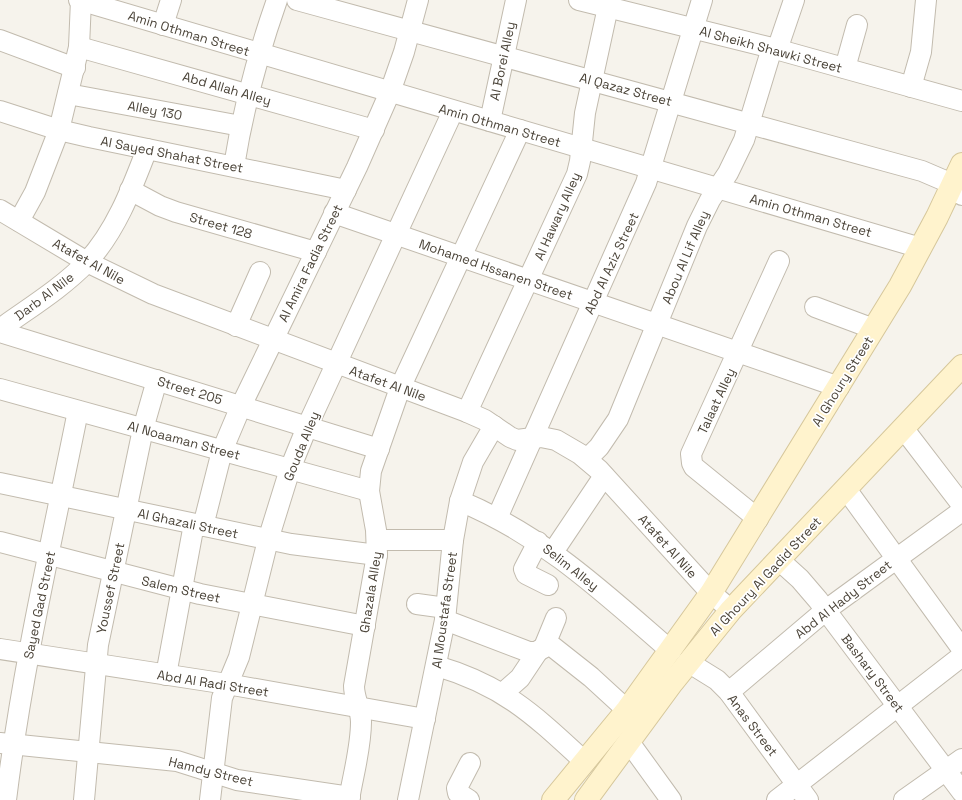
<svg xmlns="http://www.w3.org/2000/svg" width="962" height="800" font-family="'Space Grotesk',sans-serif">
	<rect width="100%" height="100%" fill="#f6f3ec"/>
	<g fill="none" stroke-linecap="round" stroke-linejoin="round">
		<defs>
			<g id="street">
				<path d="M79 0 921 248"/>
				<path d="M297 0 922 171 943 180 962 195"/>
				<path d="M579 0 772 48 962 101"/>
				<path d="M163 25 171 0"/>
				<path d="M0 40 75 68"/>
				<path d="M79 47 374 130"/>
				<path d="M777 50 794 0"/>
				<path d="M845 68 857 25"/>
				<path d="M911 87 921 52 926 0"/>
				<path d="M68 94 241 126"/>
				<path d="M0 111 59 130 89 137 346 190"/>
				<path d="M490 121 516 0"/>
				<path d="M234 166C243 109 258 54 277 0"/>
				<path d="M130 190 160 206 176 212 316 252"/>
				<path d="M0 210 87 262 153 294 467 412 485 420 510 437 517 440 541 437 556 440 580 454 599 470 711 593 731 610"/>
				<path d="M334 213 839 387"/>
				<path d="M19 221 35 192 59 130 79 47 81 0"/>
				<path d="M815 307 874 329"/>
				<path d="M236 326 260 272"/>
				<path d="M0 329C29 308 62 288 87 262 116 231 132 188 147 149"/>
				<path d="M0 332 379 449"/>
				<path d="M0 389 369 491"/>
				<path d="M467 412 577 174 580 161 585 113 608 7"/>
				<path d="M903 428 962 505"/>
				<path d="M587 459 599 447 618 419 697 226 710 200 728 173 744 140 772 48"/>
				<path d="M0 483 291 544 377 555"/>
				<path d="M846 489 962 649"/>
				<path d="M460 501C544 536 603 592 671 651"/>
				<path d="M497 518 646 183 702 0"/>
				<path d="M758 519 694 467 692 463 691 454 779 261"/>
				<path d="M203 526 222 451 241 406 357 167 390 92 404 52 418 0"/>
				<path d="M378 540H453"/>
				<path d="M0 542 200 594 365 626"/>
				<path d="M538 542 524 569 526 574 548 585"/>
				<path d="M553 552 604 476"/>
				<path d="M779 560 800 579 818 600 962 792"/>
				<path d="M417 604 446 608"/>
				<path d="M445 620 529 652H536L547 646 553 647 591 677 627 710"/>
				<path d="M544 647 556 618"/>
				<path d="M0 649 227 684 425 719"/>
				<path d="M688 662 717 680 729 692 808 800"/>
				<path d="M437 666C505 686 535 716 585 762"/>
				<path d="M166 675 194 524"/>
				<path d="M729 692 826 610 962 511"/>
				<path d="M503 693 520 678 538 651"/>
				<path d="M629 742 671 800"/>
				<path d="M0 743 177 761 237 780 350 797"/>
				<path d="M6 800C22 669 52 540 78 411"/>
				<path d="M84 800 98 645 143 429 157 380"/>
				<path d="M210 800 222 698 239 657 268 540 290 469 307 427 453 111"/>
				<path d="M349 800C353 775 361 748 361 722 361 709 354 699 354 686L377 555 376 530 369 491 371 471 400 388 520 130"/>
				<path d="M408 800 445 620 453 540 460 501 473 462 494 426"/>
				<path d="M469 800 458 793 457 788 470 763"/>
				<path d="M777 800 962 656"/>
				<path d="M904 800 962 759"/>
			</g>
			<g id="secondary">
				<path d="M553 800 627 710 711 593 900 286 937 217 962 164"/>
				<path d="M586 800 672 683 731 610 962 366"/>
			</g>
		</defs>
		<use href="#street" stroke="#c2bbae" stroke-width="22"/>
		<use href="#secondary" stroke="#d6c79b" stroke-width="24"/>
		<use href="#street" stroke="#fff" stroke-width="20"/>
		<use href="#secondary" stroke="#fff3cd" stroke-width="22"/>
	</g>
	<g text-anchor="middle" stroke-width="3.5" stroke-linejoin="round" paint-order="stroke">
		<g font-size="13" fill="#4b4439" stroke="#fff">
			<text transform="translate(189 33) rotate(17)" y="5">Amin Othman Street</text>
			<text transform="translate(771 49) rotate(15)" y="5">Al Sheikh Shawki Street</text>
			<text transform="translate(502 61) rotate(-78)" y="5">Al Borei Alley</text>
			<text transform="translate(227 88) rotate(16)" y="5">Abd Allah Alley</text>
			<text transform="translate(626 89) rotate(15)" y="5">Al Qazaz Street</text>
			<text transform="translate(155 110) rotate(11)" y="5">Alley 130</text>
			<text transform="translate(500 125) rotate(16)" y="5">Amin Othman Street</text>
			<text transform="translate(172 154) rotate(11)" y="5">Al Sayed Shahat Street</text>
			<text transform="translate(811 215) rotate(16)" y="5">Amin Othman Street</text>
			<text transform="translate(557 216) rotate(-66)" y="5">Al Hawary Alley</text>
			<text transform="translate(221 225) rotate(16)" y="5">Street 128</text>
			<text transform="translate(685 257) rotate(-67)" y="5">Abou Al Lif Alley</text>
			<text transform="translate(89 261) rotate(29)" y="5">Atafet Al Nile</text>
			<text transform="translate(310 263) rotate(-64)" y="5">Al Amira Fadia Street</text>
			<text transform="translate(611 263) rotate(-65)" y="5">Abd Al Aziz Street</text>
			<text transform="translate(496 269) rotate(19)" y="5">Mohamed Hssanen Street</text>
			<text transform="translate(44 296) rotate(-37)" y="5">Darb Al Nile</text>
			<text transform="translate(842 381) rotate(-58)" y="5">Al Ghoury Street</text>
			<text transform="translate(388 383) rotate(20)" y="5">Atafet Al Nile</text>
			<text transform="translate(190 390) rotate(17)" y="5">Street 205</text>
			<text transform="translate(716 401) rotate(-65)" y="5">Talaat Alley</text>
			<text transform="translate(184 440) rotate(15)" y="5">Al Noaaman Street</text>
			<text transform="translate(301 446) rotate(-68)" y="5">Gouda Alley</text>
			<text transform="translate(188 523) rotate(12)" y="5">Al Ghazali Street</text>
			<text transform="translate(668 546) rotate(48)" y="5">Atafet Al Nile</text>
			<text transform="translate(571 567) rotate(38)" y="5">Selim Alley</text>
			<text transform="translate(765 576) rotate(-47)" y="5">Al Ghoury Al Gadid Street</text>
			<text transform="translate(110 588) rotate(-78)" y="5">Youssef Street</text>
			<text transform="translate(181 589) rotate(13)" y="5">Salem Street</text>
			<text transform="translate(370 592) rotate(-81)" y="5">Ghazala Alley</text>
			<text transform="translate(843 599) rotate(-38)" y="5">Abd Al Hady Street</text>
			<text transform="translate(39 605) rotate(-78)" y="5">Sayed Gad Street</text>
			<text transform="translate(444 610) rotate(-82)" y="5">Al Moustafa Street</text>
			<text transform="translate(873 673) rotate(53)" y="5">Bashary Street</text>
			<text transform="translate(213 683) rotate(9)" y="5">Abd Al Radi Street</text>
			<text transform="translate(753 725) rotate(53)" y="5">Anas Street</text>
			<text transform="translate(211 771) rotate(14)" y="5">Hamdy Street</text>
		</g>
	</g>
</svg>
